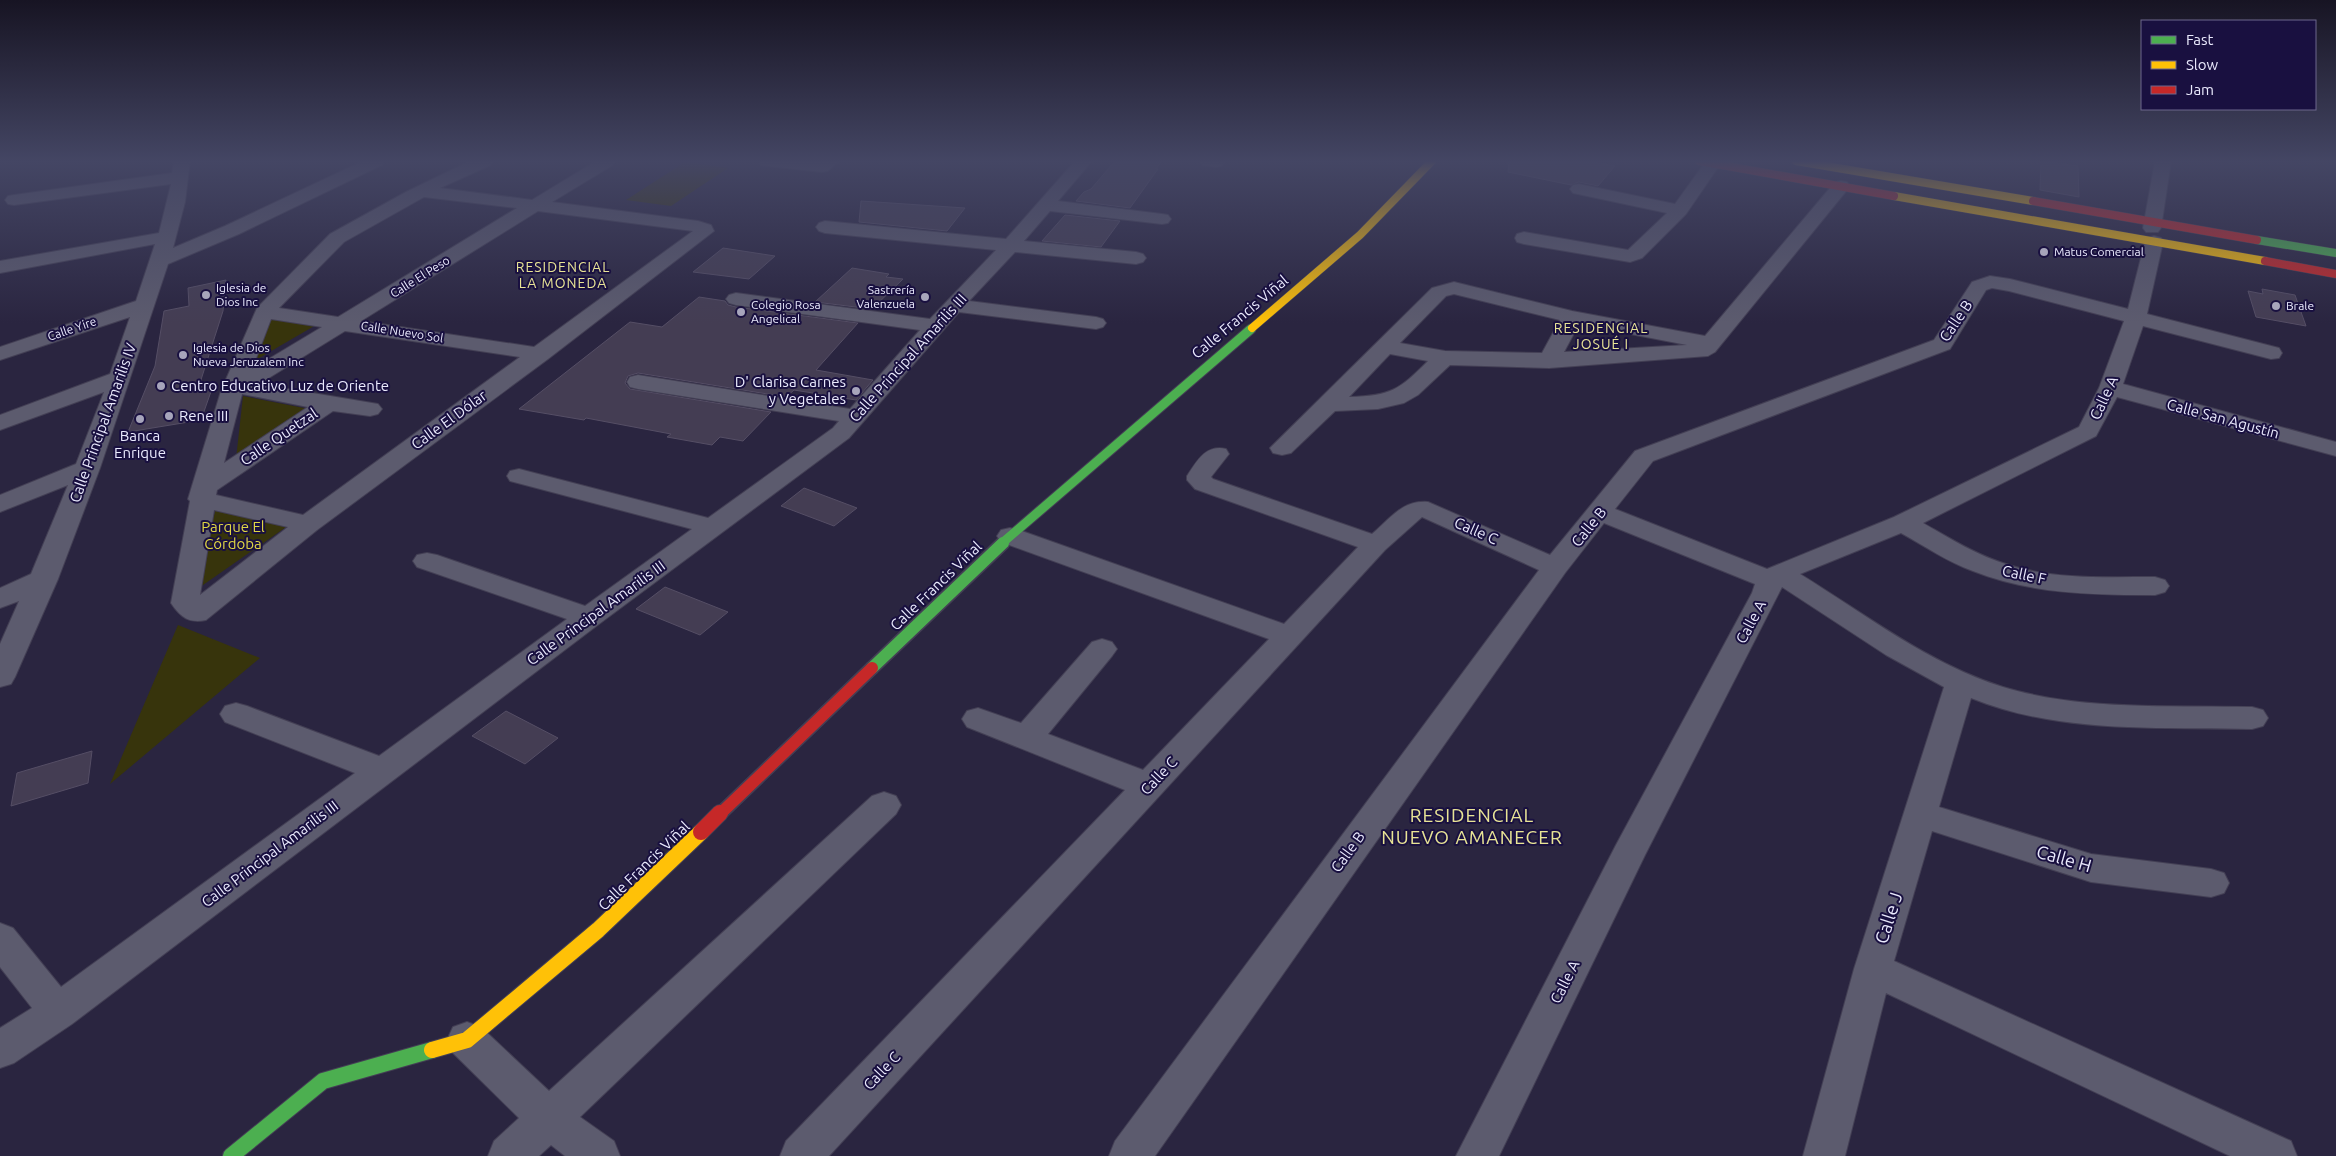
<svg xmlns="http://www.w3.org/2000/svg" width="2336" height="1156" font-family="Ubuntu,sans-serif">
	<rect width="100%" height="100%" fill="#2a2540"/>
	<g fill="#37340c">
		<path d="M685 162 728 168 671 206 626 200Z"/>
		<path d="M271 317 316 325 254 361Z"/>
		<path d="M243 396 309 409 236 459Z"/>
		<path d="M216 508 289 525 193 592Z"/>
		<path d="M178 625 260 658 110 784Z"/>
	</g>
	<g fill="#443d53" stroke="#554e65">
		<path d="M1115 161H1162L1156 169H1158L1130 208 1076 201 1084 192 1091 189Z"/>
		<path d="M1509 161H1587L1615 166 1598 186 1579 182 1571 185 1508 172Z"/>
		<path d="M2041 161 2078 166 2079 197 2040 190Z"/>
		<path d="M861 201 965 208 947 231 859 222Z"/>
		<path d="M1065 215 1120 221 1101 247 1042 241Z"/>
		<path d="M723 248 775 256 749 279 693 272Z"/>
		<path d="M852 268 889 274 886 277 903 279 872 309 815 302Z"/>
		<path d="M226 280 223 311 199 386 214 383 201 420 128 432 155 366 164 311 189 306 188 288Z"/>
		<path d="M2262 289 2295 295 2306 326 2256 317 2248 291 2263 294Z"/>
		<path d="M699 297 725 301 728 305 736 307 858 323 816 370 873 380 856 400 794 390 786 397 638 373 628 376 625 383 630 389 771 412 743 441 720 437 712 445 667 437 671 434 586 418 584 420 519 409 630 322 662 327Z"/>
		<path d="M804 488 857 508 834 526 781 506Z"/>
		<path d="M665 587 728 612 700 635 636 609Z"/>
		<path d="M506 711 558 738 525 764 472 736Z"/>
		<path d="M92 751 88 783 11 806 17 773Z"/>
	</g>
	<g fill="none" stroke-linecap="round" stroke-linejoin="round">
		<defs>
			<g id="street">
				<path d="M174 161H190L185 202 173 248 225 226 363 161H384L382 165 239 234 168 264 100 468 58 579 15 677 11 684 0 687V644L19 601 0 608V588L31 574 68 485 0 512V495L76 464 104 392 0 430V415L110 374 130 317 0 360V347L136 301 155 244 0 273V261L159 233 171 184 14 205 8 204 5 200 8 196 14 195 172 173Z"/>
				<path d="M470 161H493L491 165 440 188 532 200 596 161H615L613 165 552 202 698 221 711 225 714 231 548 359 317 530 206 620C190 624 180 617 171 603L190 501 188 499 221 391 257 308 330 234 406 192ZM424 197 517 208 338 317 279 308 344 242ZM538 211 693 231 534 347 361 321ZM271 319 322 327 252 369ZM345 331 520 357 303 515 216 495 217 490 333 411 370 416 378 414 382 409 378 404 259 384ZM242 394 308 407 224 463ZM214 510 288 527 200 595Z"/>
				<path d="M759 161H839L828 171 822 172 767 166 761 165Z"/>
				<path d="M1075 161H1092L1058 201 1162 214 1168 215 1171 219 1168 223 1162 224 1050 211 1024 241 1136 252 1143 254 1146 258 1143 262 1136 264 1015 252 969 301 1096 317 1103 319 1106 323 1103 327 1096 329 959 312 849 438 599 624 72 1024 14 1063 0 1068V1028L32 1008 0 967V923L13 928 61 987 355 773 225 722 220 714 225 706 236 703 247 706 379 756 567 619 417 567 413 561 417 555 427 553 437 555 585 606 692 529 510 481 507 476 510 471 519 469 708 518 833 428 839 421 638 389 630 387 627 382 630 377 638 375 850 409 920 330 736 305 729 303 726 299 729 295 736 293 930 319 996 250 825 233 819 231 816 227 819 223 825 221 1006 239Z"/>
				<path d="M1200 161H1223L1224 162 1222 166 1216 167 1202 165Z"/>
				<path d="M1706 161H1720L1721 163 1686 214 1642 258 1630 262 1524 244 1517 242 1515 238 1517 234 1524 232 1628 250 1667 213 1573 193 1570 189 1573 185 1579 184 1675 204Z"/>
				<path d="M2155 161H2171L2161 228 2158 232H2146L2143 228Z"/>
				<path d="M1841 181 1847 182 1850 186 1847 190 1715 352 1708 356 1549 368 1450 365 1418 395 1404 403 1378 409 1335 411 1291 453 1282 455 1273 453 1270 448 1432 288 1454 282 1572 311 1705 336 1835 182ZM1454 294 1560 320 1542 353 1445 351 1400 343 1446 296ZM1579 324 1687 345 1564 352ZM1390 354 1428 361C1399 390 1391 396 1349 397Z"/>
				<path d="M2154 236 2161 238 2163 242 2147 314 2279 348 2282 353 2279 358 2271 359 2143 326 2123 384 2336 442V456L2117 397 2096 436 1923 523C1951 539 1978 556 2009 565 2055 580 2107 577 2155 577L2165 580 2169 586 2165 592 2155 595C2093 595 2031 594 1973 571 1947 562 1925 546 1901 533L1800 574C1865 614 1929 664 2003 687 2082 711 2170 705 2252 707L2263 710 2268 718 2263 726 2252 729C2160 727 2059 734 1971 698L1939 807 2091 854 2211 869 2224 873 2229 883 2224 893 2211 897 2091 882 1932 831 1894 961 2291 1141 2297 1156H2230L1886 993 1845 1156H1803L1854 969 1944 687 1886 655 1782 587 1645 855 1499 1156H1456L1616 845 1752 593 1755 584 1604 523 1565 573 1155 1156H1109L1115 1141 1539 570 1422 517 1385 550 829 1156H780L786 1141 1125 790 967 727 962 719 967 711 978 708 1021 723 1092 642 1102 639 1112 642 1117 649 1112 656 1048 734 1143 770 1269 639 1001 542 997 536 1001 530 1010 528 1019 530 1284 624 1358 547 1195 489 1187 480V476C1197 461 1206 444 1226 449L1229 454 1211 477 1213 479 1372 534C1391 518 1402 500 1428 502L1550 555 1635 451 1934 340 1972 282 1990 276 2010 279 2128 309 2145 242 2147 238ZM1992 288 2009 291 2124 321 2099 388 2079 427 1894 517 1767 569 1615 509 1653 461 1950 349 1986 290Z"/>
				<path d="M884 792 896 796 901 805 896 814 580 1117 614 1141 620 1156H565L551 1145 539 1156H488L494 1141 519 1118 453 1053 447 1040 453 1027 467 1022 481 1027 549 1091 872 796Z"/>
			</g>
			<g id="fast-far3">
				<path d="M2257 240 2336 253"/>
				<path d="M1249 330 1252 328"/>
			</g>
			<path id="fast-far2" d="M1001 544 1251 329"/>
			<path id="fast-far1" d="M872 668 1003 543"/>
			<path id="fast" d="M231 1156 323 1081 432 1050"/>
			<g id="slow-far1">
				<path d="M1796 161 2033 201"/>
				<path d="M1894 196 2265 261"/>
				<path d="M1252 328 1360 235 1432 161"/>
			</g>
			<path id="slow" d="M432 1050 467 1040 598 930 701 832"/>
			<g id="jam-far2">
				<path d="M1699 161 1894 196"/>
				<path d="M2033 201 2257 240"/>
				<path d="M2265 261 2336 274"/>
			</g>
			<path id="jam-far1" d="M719 815 872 668"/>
			<path id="jam" d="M701 832 720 813"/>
		</defs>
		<use href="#street" stroke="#433f54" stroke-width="2"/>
		<use href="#fast-far3" stroke="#433f54" stroke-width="9"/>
		<use href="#fast-far2" stroke="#433f54" stroke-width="11"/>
		<use href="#fast-far1" stroke="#433f54" stroke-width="15"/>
		<use href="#fast" stroke="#433f54" stroke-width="18"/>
		<use href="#slow-far1" stroke="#433f54" stroke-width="9"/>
		<use href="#slow" stroke="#433f54" stroke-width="18"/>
		<use href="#jam-far2" stroke="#433f54" stroke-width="9"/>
		<use href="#jam-far1" stroke="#433f54" stroke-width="15"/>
		<use href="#jam" stroke="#433f54" stroke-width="18"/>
		<use href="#street" fill="#5c5b6e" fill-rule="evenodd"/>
		<use href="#fast-far3" stroke="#4caf50" stroke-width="8"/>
		<use href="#fast-far2" stroke="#4caf50" stroke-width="9"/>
		<use href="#fast-far1" stroke="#4caf50" stroke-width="12"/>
		<use href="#fast" stroke="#4caf50" stroke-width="16"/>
		<use href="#slow-far1" stroke="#ffc107" stroke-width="8"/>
		<use href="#slow" stroke="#ffc107" stroke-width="16"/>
		<use href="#jam-far2" stroke="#c62828" stroke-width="8"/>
		<use href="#jam-far1" stroke="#c62828" stroke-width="12"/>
		<use href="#jam" stroke="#c62828" stroke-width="16"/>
	</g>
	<linearGradient id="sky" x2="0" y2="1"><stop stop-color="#171423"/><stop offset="0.5" stop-color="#444664"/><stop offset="1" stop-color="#444664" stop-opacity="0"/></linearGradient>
	<rect width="2336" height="323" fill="url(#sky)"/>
	<g fill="#a7a5bb" stroke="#191040" stroke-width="2">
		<circle cx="2044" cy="252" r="5"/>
		<circle cx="206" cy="295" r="5"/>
		<circle cx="925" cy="297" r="5"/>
		<circle cx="2276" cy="306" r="5"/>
		<circle cx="741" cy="312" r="5"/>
		<circle cx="183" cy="355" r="5"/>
		<circle cx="161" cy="386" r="5"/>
		<circle cx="856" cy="391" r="5"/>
		<circle cx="169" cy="416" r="5"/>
		<circle cx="140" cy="419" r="5"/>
	</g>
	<g text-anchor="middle" stroke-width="4" stroke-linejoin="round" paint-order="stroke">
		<g font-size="12" fill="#eaeafd" stroke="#191040" text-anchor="start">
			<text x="2054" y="256">Matus Comercial</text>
			<text x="216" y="292">Iglesia de<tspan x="216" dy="14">Dios Inc</tspan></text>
			<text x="915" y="294" text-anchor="end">Sastrería<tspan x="915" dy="14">Valenzuela</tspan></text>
			<text x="751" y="309">Colegio Rosa<tspan x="751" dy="14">Angelical</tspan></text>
			<text x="2286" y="310">Brale</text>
			<text x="193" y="352">Iglesia de Dios<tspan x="193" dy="14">Nueva Jeruzalem Inc</tspan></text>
		</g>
		<g font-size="12" fill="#eaeafd" stroke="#191040">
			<text transform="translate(420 277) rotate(-32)" y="4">Calle El Peso</text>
			<text transform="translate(72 329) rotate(-19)" y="4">Calle Yire</text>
			<text transform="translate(402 332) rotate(9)" y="4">Calle Nuevo Sol</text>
		</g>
		<g font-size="14" letter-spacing="1" fill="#e8e495" stroke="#191040">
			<text x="563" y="272">RESIDENCIAL<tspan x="563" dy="16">LA MONEDA</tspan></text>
			<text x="1601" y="333">RESIDENCIAL<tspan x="1601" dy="16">JOSUÉ I</tspan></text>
		</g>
		<g font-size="15" fill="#eaeafd" stroke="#191040">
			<text transform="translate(1240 317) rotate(-40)" y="5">Calle Francis Viñal</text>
			<text transform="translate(1956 321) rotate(-56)" y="5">Calle B</text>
			<text transform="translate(908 358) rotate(-48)" y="5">Calle Principal Amarilis III</text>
			<text transform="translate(2104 398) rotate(-65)" y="5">Calle A</text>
			<text transform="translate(2223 419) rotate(15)" y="5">Calle San Agustín</text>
			<text transform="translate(449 420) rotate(-36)" y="5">Calle El Dólar</text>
			<text transform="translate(103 423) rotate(-70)" y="5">Calle Principal Amarilis IV</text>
			<text transform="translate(279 437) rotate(-34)" y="5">Calle Quetzal</text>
			<text transform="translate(1589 527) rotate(-51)" y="5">Calle B</text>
			<text transform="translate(1476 531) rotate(24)" y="5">Calle C</text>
			<text transform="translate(2024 575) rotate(12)" y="5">Calle F</text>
			<text transform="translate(936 586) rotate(-44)" y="5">Calle Francis Viñal</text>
			<text transform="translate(596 613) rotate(-36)" y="5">Calle Principal Amarilis III</text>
			<text transform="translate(1751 622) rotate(-62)" y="5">Calle A</text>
			<text transform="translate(1159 776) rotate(-47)" y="5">Calle C</text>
			<text transform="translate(1348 852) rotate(-54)" y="5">Calle B</text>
			<text transform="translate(270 854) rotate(-37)" y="5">Calle Principal Amarilis III</text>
			<text transform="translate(644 866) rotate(-44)" y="5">Calle Francis Viñal</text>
			<text transform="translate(1565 982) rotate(-63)" y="5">Calle A</text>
			<text transform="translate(882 1071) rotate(-47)" y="5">Calle C</text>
		</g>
		<g font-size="15" fill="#eaeafd" stroke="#191040" text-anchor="start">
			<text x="846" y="387" text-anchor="end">D' Clarisa Carnes<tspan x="846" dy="17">y Vegetales</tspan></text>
			<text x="171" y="391">Centro Educativo Luz de Oriente</text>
			<text x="179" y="421">Rene III</text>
			<text x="140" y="441" text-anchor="middle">Banca<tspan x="140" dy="17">Enrique</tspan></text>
		</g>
		<g font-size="15" fill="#e0d744" stroke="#191040">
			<text x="233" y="532">Parque El<tspan x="233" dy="17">Córdoba</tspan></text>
		</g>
		<g font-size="18" fill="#eaeafd" stroke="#191040">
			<text transform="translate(2064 859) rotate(16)" y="6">Calle H</text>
			<text transform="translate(1889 918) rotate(-72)" y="6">Calle J</text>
		</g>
		<g font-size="19" letter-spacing="1" fill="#e8e495" stroke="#191040">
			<text x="1472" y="822">RESIDENCIAL<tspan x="1472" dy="22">NUEVO AMANECER</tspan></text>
		</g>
	</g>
	<rect x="2141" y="20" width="175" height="90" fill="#191040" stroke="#6d678c"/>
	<rect x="2151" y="36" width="25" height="8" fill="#4caf50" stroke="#6d678c"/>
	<text x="2186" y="45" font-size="15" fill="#eaeafd">Fast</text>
	<rect x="2151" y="61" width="25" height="8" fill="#ffc107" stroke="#6d678c"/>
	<text x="2186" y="70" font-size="15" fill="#eaeafd">Slow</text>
	<rect x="2151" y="86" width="25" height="8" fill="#c62828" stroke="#6d678c"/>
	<text x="2186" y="95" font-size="15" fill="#eaeafd">Jam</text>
</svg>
